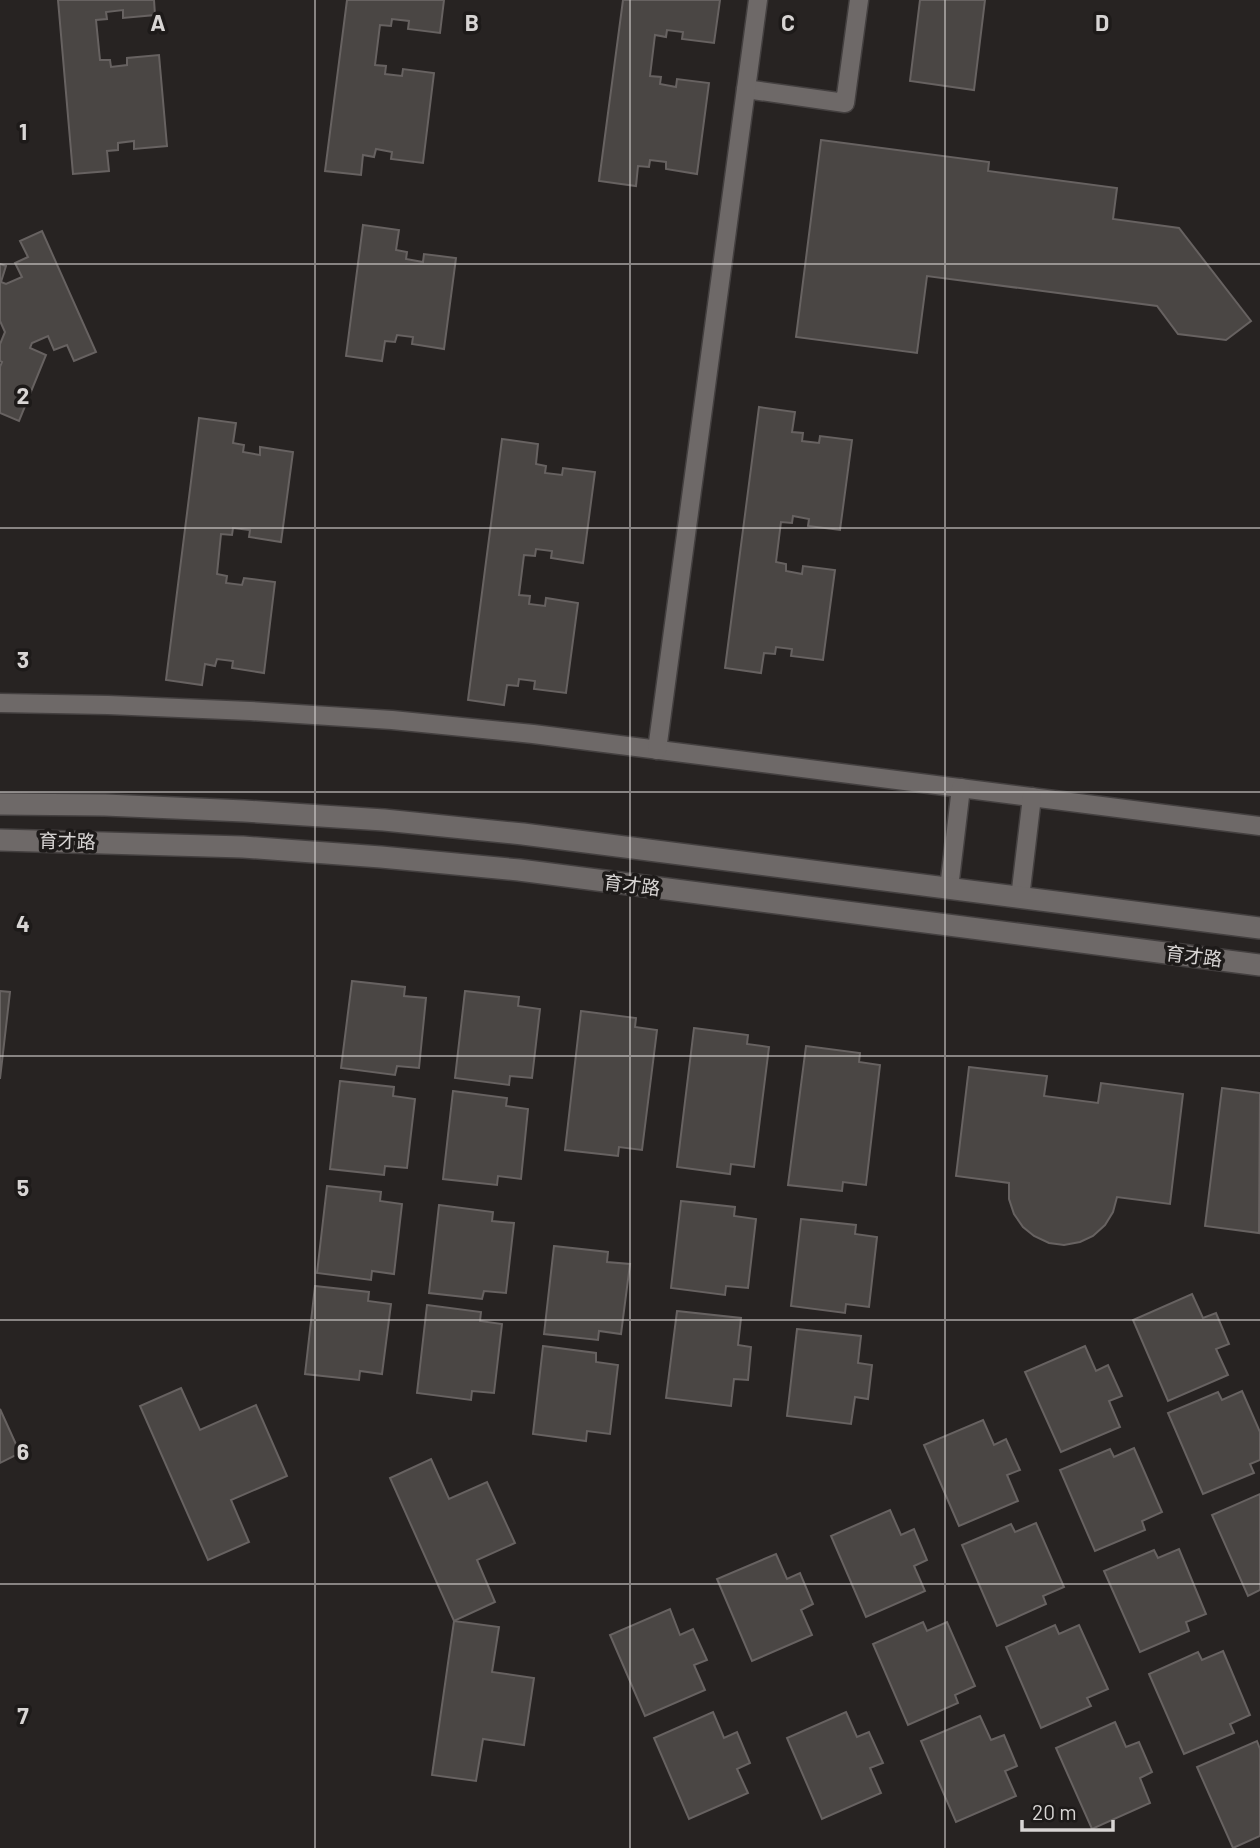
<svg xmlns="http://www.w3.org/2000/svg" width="1260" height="1848" font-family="Barlow,'Noto Sans SC',sans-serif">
	<rect width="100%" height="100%" fill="#272322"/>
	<g fill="#4a4644" stroke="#676261" stroke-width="2">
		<path d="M58 0H154L155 15 123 18V10L106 12 107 19 96 20 100 60H110L111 67 127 65V58L159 55 167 146 134 149V141L118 143V150L107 151 109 171 73 174Z"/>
		<path d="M347 0H444L440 33 408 29 409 21 392 19 391 26 380 25 375 65 386 66 385 74 402 76 403 69 434 73 423 163 391 159 392 152 376 149 374 157 363 155 361 175 325 171Z"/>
		<path d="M623 0H720L714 43 682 39 683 32 667 30 666 37 655 35 650 76 661 77 660 84 676 87 677 79 709 83 697 174 666 169V162L650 160 649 167 638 166 636 186 599 181Z"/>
		<path d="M920 0H985L974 90 910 81Z"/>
		<path d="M821 140 989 162 988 171 1117 188 1113 219 1179 228 1251 321 1226 340 1178 334 1157 306 927 276 917 353 796 337Z"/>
		<path d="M363 225 399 230 396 250 407 252 406 259 423 262 424 254 456 258 444 349 412 344 413 337 397 335 395 342 385 341 382 361 346 356Z"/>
		<path d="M42 231 96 352 74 361 67 345 54 350 48 336 32 343 30 348 46 355 19 421 0 413V367L2 362 0 361V344L5 332 0 321V264L6 266 1 282 6 284 22 277 15 263 28 257 20 241Z"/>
		<path d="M759 407 795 412 792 432 803 433 802 441 819 443 820 436 852 440 840 530 808 526 809 519 793 516 792 523 781 522 776 562 786 564V571L802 574 803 566 835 570 823 660 791 656 792 649 776 647 775 654 764 653 761 673 725 668Z"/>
		<path d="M199 418 236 423 233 443 244 445 243 452 260 455V447L293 452 281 542 249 537 250 530 233 528 232 535 221 534 217 574 227 576 226 583 242 585 244 578 275 582 264 673 232 668 233 661 217 659 215 666 205 664 202 685 166 680Z"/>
		<path d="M502 439 538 444 536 464 546 466 545 473 562 475 563 468 595 472 583 563 551 558 552 551 536 549 535 556 524 555 519 595 530 596 529 604 545 606 546 598 578 603 566 693 534 689 535 681 519 679 518 686 507 685 504 705 468 700Z"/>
		<path d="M352 981 405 987 404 996 426 998 419 1068 397 1066 395 1075 341 1068Z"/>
		<path d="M0 991 10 992 0 1079Z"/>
		<path d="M465 991 519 997 518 1006 540 1009 532 1078 510 1076 509 1085 455 1078Z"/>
		<path d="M581 1011 636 1018 635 1027 657 1030 642 1150 619 1147 618 1156 565 1150Z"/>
		<path d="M694 1028 748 1035 747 1044 769 1047 754 1167 731 1164 730 1174 677 1167Z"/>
		<path d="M806 1046 860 1053 859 1062 880 1065 866 1185 843 1182 842 1191 788 1185Z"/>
		<path d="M969 1067 1047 1076 1044 1096 1098 1103 1101 1083 1183 1094 1170 1204 1117 1197 1113 1212 1105 1225 1093 1236 1080 1242 1064 1245 1049 1243 1034 1236 1023 1227 1014 1214 1009 1199V1183L956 1176Z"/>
		<path d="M340 1081 394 1087 393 1096 415 1099 407 1168 385 1166 384 1175 330 1169Z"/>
		<path d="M1222 1088 1260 1093 1259 1233 1205 1226Z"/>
		<path d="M453 1091 507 1098 506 1106 528 1109 521 1179 498 1176 497 1185 443 1179Z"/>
		<path d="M327 1186 381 1192 380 1201 402 1204 394 1274 372 1271 371 1280 317 1273Z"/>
		<path d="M681 1201 735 1207 734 1216 756 1219 748 1288 726 1286 725 1295 671 1288Z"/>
		<path d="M439 1205 493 1212 492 1221 514 1223 506 1293 484 1291 482 1299 429 1293Z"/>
		<path d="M801 1219 856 1225 855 1234 877 1237 869 1307 846 1304 845 1313 791 1306Z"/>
		<path d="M554 1246 608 1252 607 1262 630 1264 621 1334 599 1331 598 1340 544 1334Z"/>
		<path d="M315 1286 369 1292 368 1301 391 1304 382 1374 360 1371 359 1380 305 1374Z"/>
		<path d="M1192 1294 1203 1318 1216 1313 1229 1344 1216 1349 1228 1375 1168 1401 1133 1320Z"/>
		<path d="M427 1305 481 1312 480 1321 502 1324 494 1393 472 1391 471 1400 417 1393Z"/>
		<path d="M677 1311 741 1318 738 1345 751 1347 748 1380 734 1379 731 1406 666 1398Z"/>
		<path d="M797 1329 861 1336 858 1363 872 1365 868 1399 855 1397 851 1424 787 1416Z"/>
		<path d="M543 1346 596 1353V1362L618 1365 610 1434 587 1431 586 1441 533 1434Z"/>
		<path d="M1085 1346 1096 1371 1108 1365 1122 1396 1109 1401 1120 1427 1061 1452 1025 1372Z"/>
		<path d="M181 1388 200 1430 256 1405 287 1476 231 1500 249 1542 208 1560 140 1406Z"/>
		<path d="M1242 1391 1260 1432V1460L1250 1464 1254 1473 1203 1494 1168 1413 1218 1392 1222 1400Z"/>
		<path d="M0 1409 20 1453 0 1463Z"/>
		<path d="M983 1420 994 1445 1006 1439 1020 1470 1007 1475 1018 1501 959 1526 924 1445Z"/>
		<path d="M1134 1448 1162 1512 1142 1521 1145 1530 1095 1551 1060 1470 1110 1449 1114 1457Z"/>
		<path d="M431 1459 449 1499 487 1482 515 1543 477 1560 495 1602 454 1621 390 1478Z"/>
		<path d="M1260 1494V1590L1248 1596 1212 1515Z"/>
		<path d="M890 1510 901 1535 914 1529 927 1560 914 1566 925 1591 866 1617 831 1536Z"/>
		<path d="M1036 1523 1064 1587 1043 1596 1046 1604 997 1626 962 1545 1011 1524 1015 1532Z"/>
		<path d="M1179 1549 1206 1614 1186 1622 1189 1631 1140 1652 1104 1571 1154 1550 1158 1558Z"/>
		<path d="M776 1554 787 1579 800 1573 813 1604 801 1610 812 1635 752 1661 717 1579Z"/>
		<path d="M670 1609 680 1635 693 1629 707 1660 694 1665 705 1690 645 1716 610 1635Z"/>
		<path d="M454 1621 499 1627 492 1672 534 1678 524 1745 483 1739 476 1781 432 1775Z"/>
		<path d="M923 1622 927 1631 947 1622 975 1686 955 1695 958 1703 908 1725 873 1644Z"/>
		<path d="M1055 1625 1059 1634 1079 1625 1108 1689 1087 1698 1091 1706 1041 1728 1006 1647Z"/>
		<path d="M1223 1651 1250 1715 1230 1724 1234 1733 1184 1754 1149 1674 1198 1652 1202 1660Z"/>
		<path d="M713 1712 724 1738 737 1732 750 1763 737 1769 748 1793 689 1819 654 1738Z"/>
		<path d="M846 1712 857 1737 869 1732 883 1763 870 1768 881 1793 822 1819 787 1738Z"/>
		<path d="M980 1716 991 1740 1004 1735 1017 1766 1005 1771 1016 1796 956 1822 921 1741Z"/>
		<path d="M1115 1722 1126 1747 1139 1742 1152 1772 1140 1778 1150 1803 1092 1829 1056 1748Z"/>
		<path d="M1257 1741 1260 1749V1836L1233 1848 1197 1767Z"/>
	</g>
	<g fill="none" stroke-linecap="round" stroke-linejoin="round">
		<defs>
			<g id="lane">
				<path d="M746 89 845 103 859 0"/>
				<path d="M0 703 108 705 250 711 392 720 533 734 1260 826"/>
				<path d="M657 750 758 0"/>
				<path d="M949 888 961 788"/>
				<path d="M1020 898 1032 797"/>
			</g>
			<g id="secondary">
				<path d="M0 804 105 805 244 811 384 820 523 834 1260 928"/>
				<path d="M0 840 243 847 381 857 519 870 1260 965"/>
			</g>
		</defs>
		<use href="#lane" stroke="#444040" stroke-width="21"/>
		<use href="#secondary" stroke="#444040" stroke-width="24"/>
		<use href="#lane" stroke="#6e6968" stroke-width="18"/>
		<use href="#secondary" stroke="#6e6968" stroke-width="21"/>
	</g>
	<path fill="none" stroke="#d8d5d4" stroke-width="2" stroke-opacity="0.55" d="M315 0V1848M630 0V1848M945 0V1848M0 264H1260M0 528H1260M0 792H1260M0 1056H1260M0 1320H1260M0 1584H1260"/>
	<g text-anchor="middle" stroke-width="7" stroke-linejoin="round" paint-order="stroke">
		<g font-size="19" fill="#d8d5d4" stroke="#1d1a19">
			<text transform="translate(67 841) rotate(1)" y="7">育才路</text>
			<text transform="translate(632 885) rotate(7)" y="7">育才路</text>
			<text transform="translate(1194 956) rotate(7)" y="7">育才路</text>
		</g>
	</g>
	<g font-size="23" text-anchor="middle" font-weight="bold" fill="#d8d5d4" stroke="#1d1a19" stroke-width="7" stroke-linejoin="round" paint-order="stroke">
		<text x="158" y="31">A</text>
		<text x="472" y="31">B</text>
		<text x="788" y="31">C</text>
		<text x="1102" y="31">D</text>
		<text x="23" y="140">1</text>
		<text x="23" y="404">2</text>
		<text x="23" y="668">3</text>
		<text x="23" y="932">4</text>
		<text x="23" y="1196">5</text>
		<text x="23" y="1460">6</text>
		<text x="23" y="1724">7</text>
	</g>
	<path d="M1022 1820v10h91v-10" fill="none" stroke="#d8d5d4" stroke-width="3.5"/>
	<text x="1032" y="1820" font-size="21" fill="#d8d5d4" stroke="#1d1a19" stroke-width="5" paint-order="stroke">20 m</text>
</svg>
